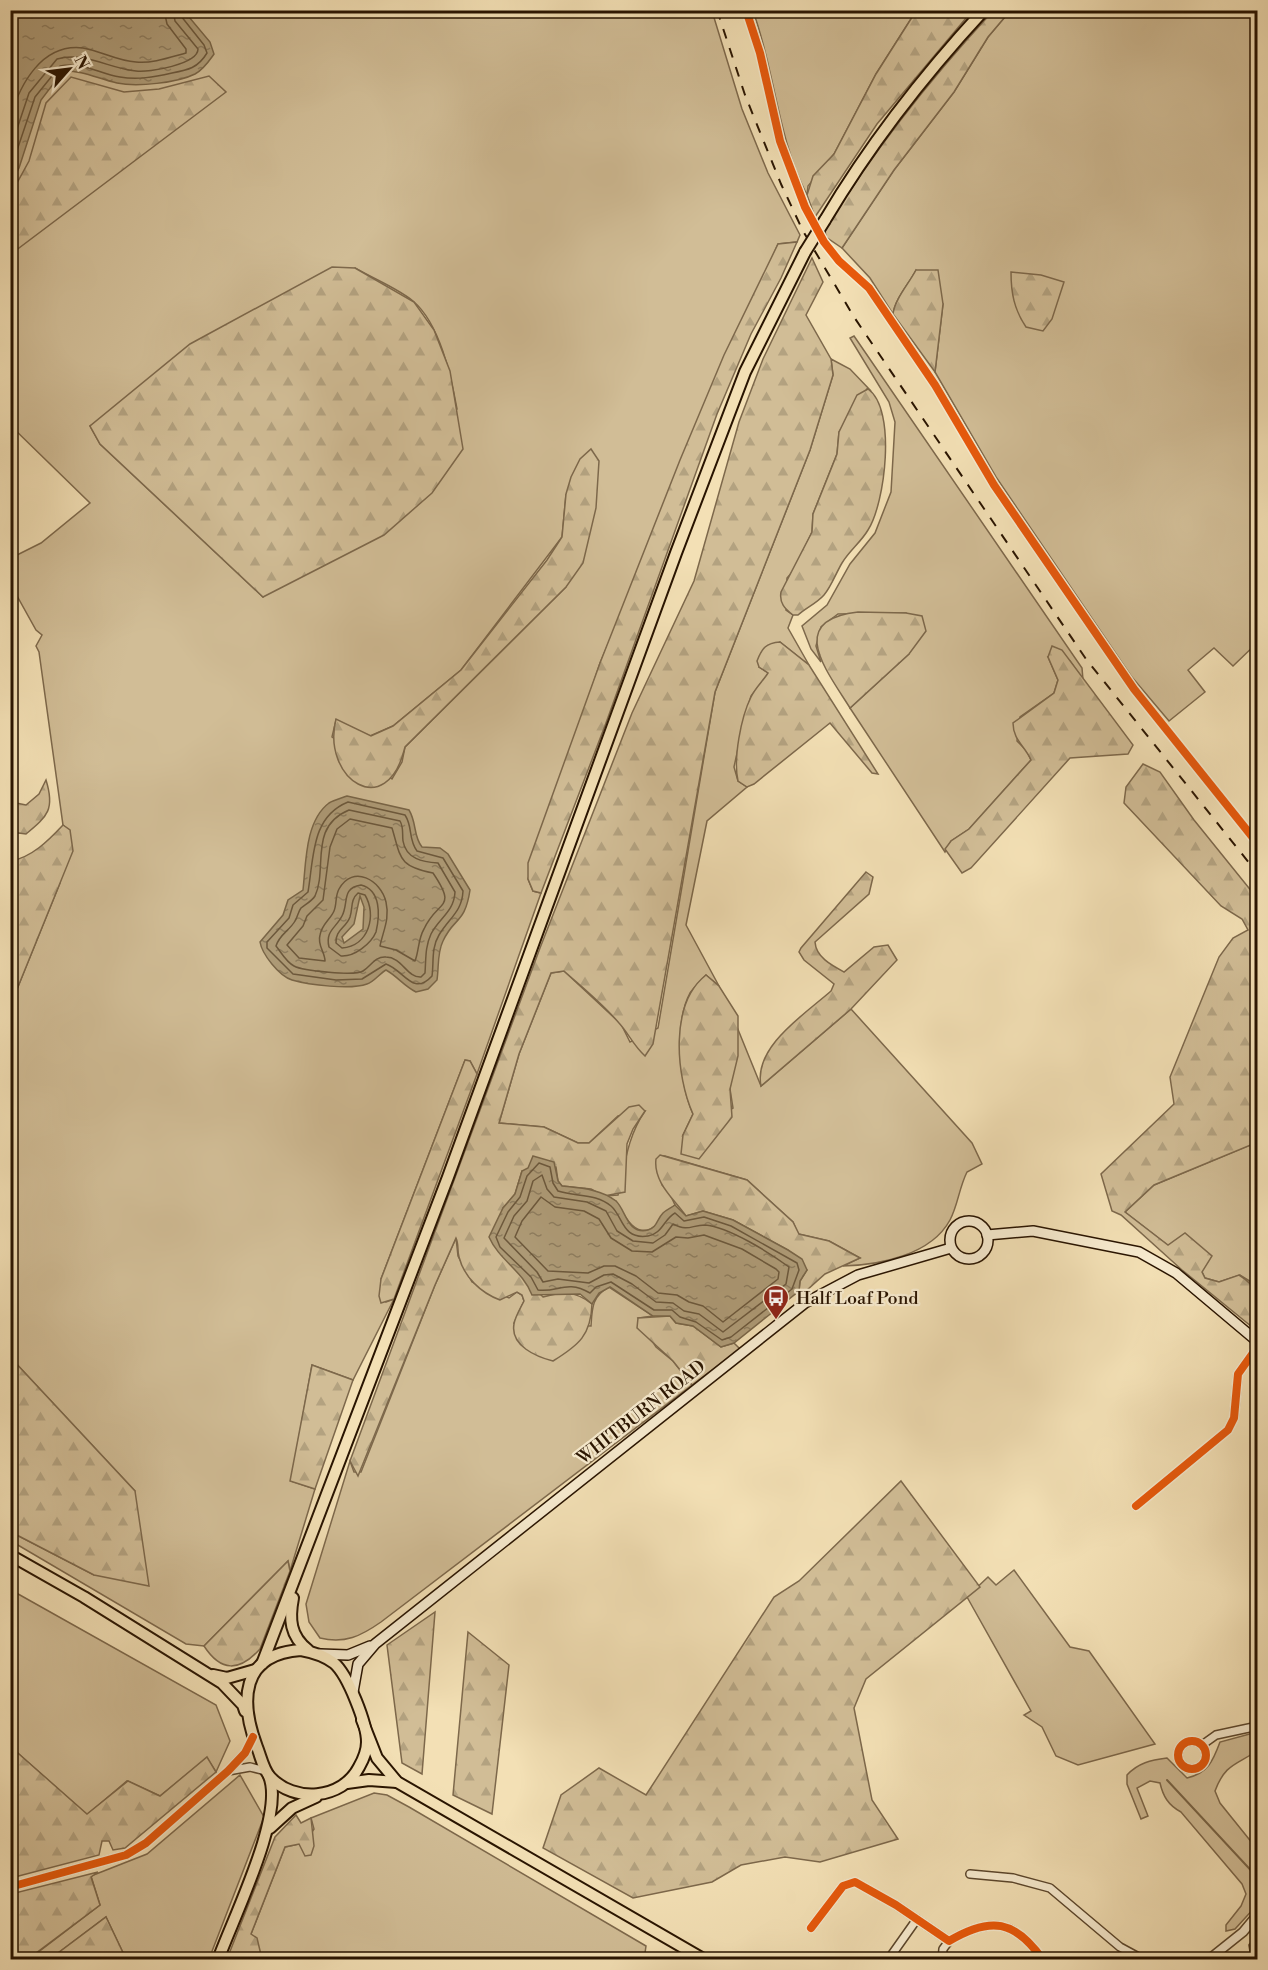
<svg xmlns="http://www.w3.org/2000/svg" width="1268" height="1970" font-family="'Libre Bodoni',serif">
	<defs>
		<pattern id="forest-firs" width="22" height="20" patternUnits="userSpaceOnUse" patternTransform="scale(1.5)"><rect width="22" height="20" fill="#d1bd96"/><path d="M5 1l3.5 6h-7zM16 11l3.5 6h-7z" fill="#b3a280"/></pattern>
		<pattern id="water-ripples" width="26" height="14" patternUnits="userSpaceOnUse" patternTransform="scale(1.5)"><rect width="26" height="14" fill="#ae9b77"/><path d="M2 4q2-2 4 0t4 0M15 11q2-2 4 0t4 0" fill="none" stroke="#8e7d5f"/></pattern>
	</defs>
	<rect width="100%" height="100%" fill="#f3e0b5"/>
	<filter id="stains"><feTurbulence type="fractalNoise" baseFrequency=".00333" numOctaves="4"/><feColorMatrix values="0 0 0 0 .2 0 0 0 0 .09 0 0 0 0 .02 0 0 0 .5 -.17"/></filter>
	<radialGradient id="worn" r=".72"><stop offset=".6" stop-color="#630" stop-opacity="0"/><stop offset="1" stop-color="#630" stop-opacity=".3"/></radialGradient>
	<g fill="#d1bd96" stroke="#7d684b" stroke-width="1.5" fill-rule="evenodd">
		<path d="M11 11H712L742 109 768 173 800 235 797 242 778 244 600 663 528 879 533 891 541 893 477 1074 470 1061 465 1060 381 1279 386 1302 394 1299 353 1380 312 1365 291 1481 315 1489 290 1571 288 1561 204 1646 186 1644 11 1541V1532L94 1575 135 1491 11 1358V1004L60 883 70 831 63 825 39 652 36 646 42 635 36 630 11 585V558L41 543 90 503 11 426ZM355 268C374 279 397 288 413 301 440 324 451 376 457 409L263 597 100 444 90 426ZM566 494V587L405 747 402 762 392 779 332 737 336 720 370 736 393 726 461 670 562 537Z"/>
		<path d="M753 11H916L876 74 834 154 808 186 807 195C777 137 775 71 753 11Z"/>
		<path d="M1010 11H1257V643L1233 666 1214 648 1188 670 1205 692 1169 721 1131 676 996 477 935 372 943 304 916 270C908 285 895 299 893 314L870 278 842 248 894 170 954 92 988 37Z"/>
		<path d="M854 336 1082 668 1083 680 1070 661 1048 657 1058 680 1054 693 1020 717 1017 741 1027 751 1031 760 969 829 951 841 945 852 850 708 909 654 906 613 838 614 821 627 816 646 821 662 811 649 802 626 827 605 850 564 875 533 891 492 895 422 889 402 850 338Z"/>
		<path d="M831 359 850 369 871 391 867 389 839 432 837 454 813 514 812 532 795 569 787 578 786 610 793 615 788 628 809 665 780 642 759 667 769 673 751 696 745 716 734 767 738 781 747 787 707 821 686 925 719 986 706 975C701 981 694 987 690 993 674 1022 680 1085 693 1114L683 1135 733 1108 730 1089 737 1027 761 1086 851 1009 972 1143 982 1164 967 1172C959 1188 958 1205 950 1220 931 1255 880 1265 843 1266L860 1258 829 1241 798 1234 793 1222 747 1180 665 1156H660L662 1185 669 1192 675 1205C663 1213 663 1220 655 1226 636 1241 623 1214 616 1201L604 1196 618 1195C625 1165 627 1137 645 1111L618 1116 589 1143H578L544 1127 499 1123 519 1054 551 973 564 971 621 1024 630 1042 658 1028 715 692 810 450 833 375Z"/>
		<path d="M1257 1142V1293L1253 1283 1240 1275 1219 1282 1205 1278 1202 1272 1125 1212 1154 1185Z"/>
		<path d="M456 1238 458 1256 472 1282 509 1298 517 1292 522 1295 524 1301 514 1323 591 1326C592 1308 592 1296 609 1287L653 1316 638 1318 656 1347 673 1361 692 1385 381 1622C361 1636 345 1644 320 1638L309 1622 306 1604 350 1461 354 1472H361L435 1285Z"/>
		<path d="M1014 1570 1070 1647 1089 1651 1155 1744 1078 1765 1056 1756 1042 1727 1024 1715 1031 1711 967 1597 988 1577 996 1585Z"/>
		<path d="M11 1590 216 1705 230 1741 216 1772 207 1758 160 1796 127 1781 87 1815 11 1747Z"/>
		<path d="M1257 1732V1751C1236 1765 1225 1764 1215 1791L1220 1803 1257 1849V1905L1235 1929 1226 1931V1925L1241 1906 1246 1894 1242 1884 1181 1812C1168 1805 1163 1796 1160 1783L1150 1781 1137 1788 1148 1816 1141 1819 1127 1784V1775C1138 1763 1151 1760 1167 1758L1187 1778C1208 1773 1213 1761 1220 1742Z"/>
		<path d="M240 1775 264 1817 209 1959H126L106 1917 50 1959 28 1960 100 1905 91 1876 147 1854Z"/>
		<path d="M374 1793 387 1795 409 1807 646 1946 644 1960H262L251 1934 285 1847 299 1844 302 1847 314 1829 311 1818Z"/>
	</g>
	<g fill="url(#forest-firs)" stroke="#7d684b" stroke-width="1.5">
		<path d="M916 11H972L877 124 815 217 807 195 813 176 834 154 876 74Z"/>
		<path d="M993 11H1010L988 37 954 92 894 170 842 248 826 237 825 230C873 151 930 79 993 11Z"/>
		<path d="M209 76 226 92 11 254V194L29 161 46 103 71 77 124 92 159 89Z"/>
		<path d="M797 242 781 278 751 334 717 414 606 723 541 893 533 891 528 879V863L600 663 680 460 724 355 778 244Z"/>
		<path d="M812 258 823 282 806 315 831 359 833 375 810 450 715 692 653 1044 645 1056C633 1045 629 1034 619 1023 603 1004 583 988 564 971L551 973 519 1054 499 1123 544 1127 578 1143H589L629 1107 639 1105 645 1111 633 1129 627 1144 625 1192 604 1196 591 1189 562 1186 558 1181 556 1167 522 1171 515 1194 503 1208 512 1266 543 1297C563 1291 576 1291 592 1304 591 1335 579 1345 553 1361 537 1357 510 1346 514 1324 515 1317 521 1307 524 1301L522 1295 517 1292 500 1300C481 1293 464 1277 459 1257 457 1250 459 1244 456 1238L435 1285 358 1476 350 1461 540 948 632 713 694 581 739 422 763 359Z"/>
		<path d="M332 267 355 268 414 302 434 330 450 371 463 449 432 493 384 535 263 597 100 444 90 426 190 344Z"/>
		<path d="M916 270H938L943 304 935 372 893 314C895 299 908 285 916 270Z"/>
		<path d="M1011 272 1041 275 1064 282 1052 319 1043 331 1026 327C1014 309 1011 293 1011 272Z"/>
		<path d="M868 389C897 409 885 504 868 530 861 542 849 551 842 563 836 573 831 587 824 595 817 603 806 608 798 615H793C785 609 779 603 781 592L812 532 813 514 837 454 839 432 857 395Z"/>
		<path d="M591 449 599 461 596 508 583 563 566 587 405 747C387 823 321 779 336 719L371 736 393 726 461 670 547 560 562 537 566 494 571 477 580 459Z"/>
		<path d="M858 612 906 613 922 616 926 631 909 654 850 708C827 671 785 620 858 612Z"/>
		<path d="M780 642 809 665 878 774 872 773 830 723 754 784 747 787 738 781C733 759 741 717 751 697 755 688 763 681 768 673L759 667 757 661C762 648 766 643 780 642Z"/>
		<path d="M1052 646 1062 650 1133 745 1128 754 1070 758 971 868 962 873 945 849 951 841 969 829 1031 760C1025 746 1013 740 1013 723L1054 693 1058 680 1048 657Z"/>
		<path d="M1143 764 1160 772 1194 820 1257 898 1258 1142 1154 1185 1125 1212 1168 1245 1185 1233 1212 1256 1202 1272 1205 1278 1219 1282 1239 1275C1264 1290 1258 1305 1257 1331L1182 1270 1121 1215 1112 1211 1101 1174 1174 1104 1170 1077 1219 957 1233 938 1248 930 1242 919 1221 906 1124 803 1126 787Z"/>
		<path d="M46 780C55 809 48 816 26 834L11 832V802L26 805 39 794Z"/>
		<path d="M63 825 70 830 73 851 11 1004V861C32 857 48 841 63 825Z"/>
		<path d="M866 872 873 877 869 894 815 942C816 957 831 965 844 972L874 947 888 945 897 960 851 1009 761 1086C753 1047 805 1014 831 991L834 984 804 960 799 952 801 948Z"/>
		<path d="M706 975 719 986 738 1016V1056L730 1089 732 1117 699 1159 681 1154 683 1135 693 1114C676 1076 669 1004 706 975Z"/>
		<path d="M465 1060 470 1061 477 1074 394 1299 381 1303 379 1296 381 1279Z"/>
		<path d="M660 1155 747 1180 793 1222 799 1234 829 1241 860 1258 825 1274 807 1290 799 1291 800 1281 807 1270 788 1250 733 1220 703 1211 686 1216C674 1199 653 1182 656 1159Z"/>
		<path d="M670 1316 676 1323 693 1326 721 1347 734 1343 740 1349 692 1385 673 1361 637 1328 638 1318Z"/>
		<path d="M11 1358 135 1491 149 1586 94 1575 11 1532Z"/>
		<path d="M312 1365 353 1380 315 1489 290 1481Z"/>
		<path d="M901 1481 980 1587 866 1679 854 1708 872 1800 898 1839 820 1862 785 1857 741 1865 712 1882 633 1898 543 1848 561 1795 599 1768 646 1795 774 1597 799 1581Z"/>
		<path d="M288 1561 290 1571 260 1649C239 1672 221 1672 204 1646Z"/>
		<path d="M435 1612 422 1774 402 1763 387 1645Z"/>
		<path d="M468 1632 509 1665 492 1814 453 1795Z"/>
		<path d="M11 1747 87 1814 128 1781 160 1796 207 1757 216 1772 125 1848 113 1850 109 1841H102L99 1855 11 1878Z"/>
		<path d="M296 1815 301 1823 311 1818 314 1846 311 1855 305 1856 299 1844 285 1847 251 1934 257 1938 262 1959H227L275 1837Z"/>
		<path d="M98 1872 91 1877 100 1905 28 1959H11V1894Z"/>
		<path d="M106 1917 126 1959H50Z"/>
	</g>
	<g fill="url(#water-ripples)" stroke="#796547" stroke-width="1.5" fill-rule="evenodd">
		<path d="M11 10 184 11 210 42 214 54C209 61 204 69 195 74 177 83 137 87 117 83 98 79 83 70 63 71L41 100 19 168 11 183Z"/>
		<path d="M347 796 409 810C417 823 413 836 422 847L440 848 448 854 470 890C465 924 454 917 443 941 437 953 439 967 437 980L428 989 416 992C404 986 397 976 386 970 379 974 374 982 367 984 351 990 309 985 292 980 279 976 262 954 260 942L283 915 288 900 303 890C306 863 305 821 329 803 334 800 342 798 347 796ZM360 896 364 907 363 929 344 943 342 937 354 924Z"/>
		<path d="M533 1156 554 1162 558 1181 562 1186C580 1188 601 1189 616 1201 626 1210 627 1235 648 1230 657 1228 657 1219 663 1213 666 1210 671 1208 675 1205L686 1216 703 1211 733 1220 788 1250 802 1259 807 1270 800 1281 799 1291 734 1343 721 1347 693 1326 676 1323 670 1316H653L610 1287 599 1293 592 1304 580 1294 532 1295C523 1271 499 1260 489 1237L503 1208 515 1194 522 1171 528 1168Z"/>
	</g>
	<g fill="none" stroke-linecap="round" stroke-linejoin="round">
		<g stroke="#6c583c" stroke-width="1.5">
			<path d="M10 118C20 84 42 43 83 48 101 51 117 61 136 62 151 64 171 57 186 53V49L167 24 164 10"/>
			<path d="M10 150 29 93 57 59C84 51 110 69 136 71 149 73 198 64 198 49L175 21 173 10"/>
			<path d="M10 171 35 97 60 66C82 61 99 74 120 77 138 80 154 77 172 73 188 70 198 68 207 53L204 45 181 16 180 10"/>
			<path d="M348 802 405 815C413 827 408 839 417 851L443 858 463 891C462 912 449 918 439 935 431 948 434 963 432 976 413 997 404 970 386 964L362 979 336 980 293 974 267 948V942L289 918 293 905 308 892C314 857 311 817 348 802Z"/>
			<path d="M349 810 400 821C404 828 402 834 403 841 406 859 423 862 438 863L455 892C454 912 439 918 431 934 425 947 426 959 425 973L421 977C407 978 402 957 386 957 375 956 371 966 363 971 355 976 303 971 294 966 286 962 281 952 276 946 279 935 290 930 295 921 298 916 298 912 301 908 306 904 312 901 315 896 328 868 308 827 349 810Z"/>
			<path d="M350 819 392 828C401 858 398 866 433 873 458 910 438 899 424 929 418 939 419 951 415 961L396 950 380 946C383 931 390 919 386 902 381 880 353 864 339 889 335 896 337 904 334 911 330 920 322 924 320 935 317 945 325 952 325 961L299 958 287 945 303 926 307 916 323 900 330 847 337 829Z"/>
			<path d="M361 885C381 890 380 915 376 932 371 944 354 957 341 956L329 947C325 931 336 928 342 916 349 903 341 888 361 885Z"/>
			<path d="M358 893 365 895C377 915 369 946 342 948L336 943C335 930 346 928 350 917 353 908 350 900 358 893Z"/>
			<path d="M539 1163 550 1167 553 1183 558 1191C576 1197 596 1193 611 1206 623 1216 622 1240 648 1236 662 1234 664 1219 675 1213L684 1221 704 1217 731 1226 797 1263 799 1270 792 1289 731 1337 722 1340 696 1322 680 1317 672 1310H654L611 1282 596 1287 590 1293C566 1279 558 1293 538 1290L531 1277 500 1247 496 1237 508 1212 520 1197 527 1176Z"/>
			<path d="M542 1175 547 1189 554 1197 587 1202 606 1211 617 1231 633 1241 653 1243 665 1235 673 1224C689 1232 691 1225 705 1225 729 1227 770 1253 789 1267L786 1284 723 1332 699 1314 684 1311 673 1303 656 1302 632 1284 613 1274 604 1275 589 1283 558 1279 543 1282 537 1272 504 1238 514 1216 527 1201 533 1181Z"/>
			<path d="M541 1197 555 1207 584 1211 599 1219 611 1238 632 1251 652 1252 676 1237 688 1238 704 1235 742 1249 776 1269 779 1272 778 1279 723 1322 703 1306 689 1302 677 1295 658 1293 636 1276 615 1266H604L588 1273 548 1271 515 1237 522 1221Z"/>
		</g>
		<g stroke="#796547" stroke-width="2">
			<path d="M1167 1780 1258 1878"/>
			<path d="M1252 1960 1249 1945 1258 1935"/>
		</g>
		<defs>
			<g id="minor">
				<path d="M1136 1506 1228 1430 1234 1418 1238 1374 1258 1346"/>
				<circle cx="1192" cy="1755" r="14"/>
				<path d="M1202 1745 1216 1735 1258 1726"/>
				<path d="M228 1771 250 1767 266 1771"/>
				<path d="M970 1874 1013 1878 1050 1888 1120 1947 1144 1960"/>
				<path d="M10 1887 126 1855 146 1843 228 1771 245 1753 253 1737"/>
				<path d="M811 1928 843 1886 855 1882 896 1905 949 1941C991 1916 1015 1920 1043 1960"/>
				<path d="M888 1960 917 1919"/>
				<path d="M942 1960 943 1949 949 1941"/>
			</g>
			<path id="tertiary" d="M1208 1960 1243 1932 1258 1914"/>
			<g id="secondary">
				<circle cx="969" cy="1240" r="19"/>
				<path d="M987 1235 1033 1231 1139 1252 1176 1273 1258 1342"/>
				<path d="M320 1654 348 1655 370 1646"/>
				<path d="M353 1692 358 1664 375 1644 805 1303 858 1275 951 1248"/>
			</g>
			<g id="primary">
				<path d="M825 220C870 144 923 76 984 10"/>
				<path d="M10 1555 84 1597 222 1683 243 1705 245 1711"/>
				<path d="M293 1598C289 1619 290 1636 308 1650"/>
				<path d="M301 1650C312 1652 325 1656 334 1663 348 1675 367 1724 367 1742 367 1750 363 1760 359 1767 342 1800 294 1803 270 1777 263 1769 261 1757 257 1747 240 1702 240 1654 301 1650Z"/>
				<path d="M262 1664 448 1177 676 553 745 372 805 252"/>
				<path d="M213 1675 227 1678 255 1670"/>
				<path d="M362 1720 377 1758 397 1782 705 1960"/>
				<path d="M347 1783 369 1780 397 1782"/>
				<path d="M270 1828 292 1808 316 1797"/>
				<path d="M218 1960C233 1918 285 1815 269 1776"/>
			</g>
		</defs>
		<use href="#minor" stroke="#5c472d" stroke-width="10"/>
		<use href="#tertiary" stroke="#5c472d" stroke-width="11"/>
		<use href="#secondary" stroke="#291400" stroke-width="12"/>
		<use href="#primary" stroke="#291400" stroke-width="14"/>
		<use href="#minor" stroke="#f7ebcf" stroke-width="7"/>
		<use href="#tertiary" stroke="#f7ebcf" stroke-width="8"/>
		<use href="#secondary" stroke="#f7ebcf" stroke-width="9"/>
		<use href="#primary" stroke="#f3e0b5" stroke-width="10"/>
		<path stroke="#291400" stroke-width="2" stroke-dasharray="10 10" stroke-linecap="butt" d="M717 10 745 95 781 184 803 231 854 317 1086 659 1258 874"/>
		<defs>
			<path id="primary-bridge" d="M805 252 825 220"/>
		</defs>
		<use href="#primary-bridge" stroke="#291400" stroke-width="14" stroke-linecap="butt"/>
		<use href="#primary-bridge" stroke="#f3e0b5" stroke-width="10"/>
		<defs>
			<g id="cycleway">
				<path d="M746 10 760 53 780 141 805 207 824 242 839 261 869 288 935 385 994 485 1134 689 1258 844"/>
				<path d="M1136 1506 1228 1430 1234 1418 1238 1374 1258 1346"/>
				<circle cx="1192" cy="1755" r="14"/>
				<path d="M10 1887 126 1855 146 1843 228 1771 245 1753 253 1737"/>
				<path d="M811 1928 843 1886 855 1882 896 1905 949 1941C991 1916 1015 1920 1043 1960"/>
			</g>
		</defs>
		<use href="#cycleway" stroke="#f7ebcf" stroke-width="11"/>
		<use href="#cycleway" stroke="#e8590c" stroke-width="8"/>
	</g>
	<defs>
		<symbol id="bus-pin" viewBox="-11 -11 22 30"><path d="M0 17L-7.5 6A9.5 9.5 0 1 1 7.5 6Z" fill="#8f2418" stroke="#f7ebcf"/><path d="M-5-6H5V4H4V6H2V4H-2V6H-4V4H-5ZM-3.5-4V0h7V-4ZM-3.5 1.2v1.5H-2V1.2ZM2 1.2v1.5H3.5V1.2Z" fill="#fff"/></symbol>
	</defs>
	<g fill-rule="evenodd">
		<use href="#bus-pin" x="761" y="1283" width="30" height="40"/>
	</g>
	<g text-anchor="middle" stroke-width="4.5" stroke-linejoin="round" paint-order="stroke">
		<g font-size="18" fill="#291400" stroke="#f7ebcf" text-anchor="start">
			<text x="796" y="1304">Half Loaf Pond</text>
		</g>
		<g font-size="18" fill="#291400" stroke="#f7ebcf">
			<text transform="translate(641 1412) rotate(-38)" y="6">WHITBURN ROAD</text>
		</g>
	</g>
	<rect width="1268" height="1970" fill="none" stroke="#f3e0b5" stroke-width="36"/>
	<rect x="12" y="12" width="1244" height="1946" fill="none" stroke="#291400" stroke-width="3"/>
	<rect x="18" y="18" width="1232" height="1934" fill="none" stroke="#291400" stroke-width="1.5"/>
	<g transform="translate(69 69) rotate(62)" stroke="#f7ebcf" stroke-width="4.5" paint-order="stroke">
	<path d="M0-4.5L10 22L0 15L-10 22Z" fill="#291400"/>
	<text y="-9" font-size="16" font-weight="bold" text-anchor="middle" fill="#291400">N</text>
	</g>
	<rect width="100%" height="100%" filter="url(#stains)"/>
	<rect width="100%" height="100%" fill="url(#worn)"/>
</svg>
